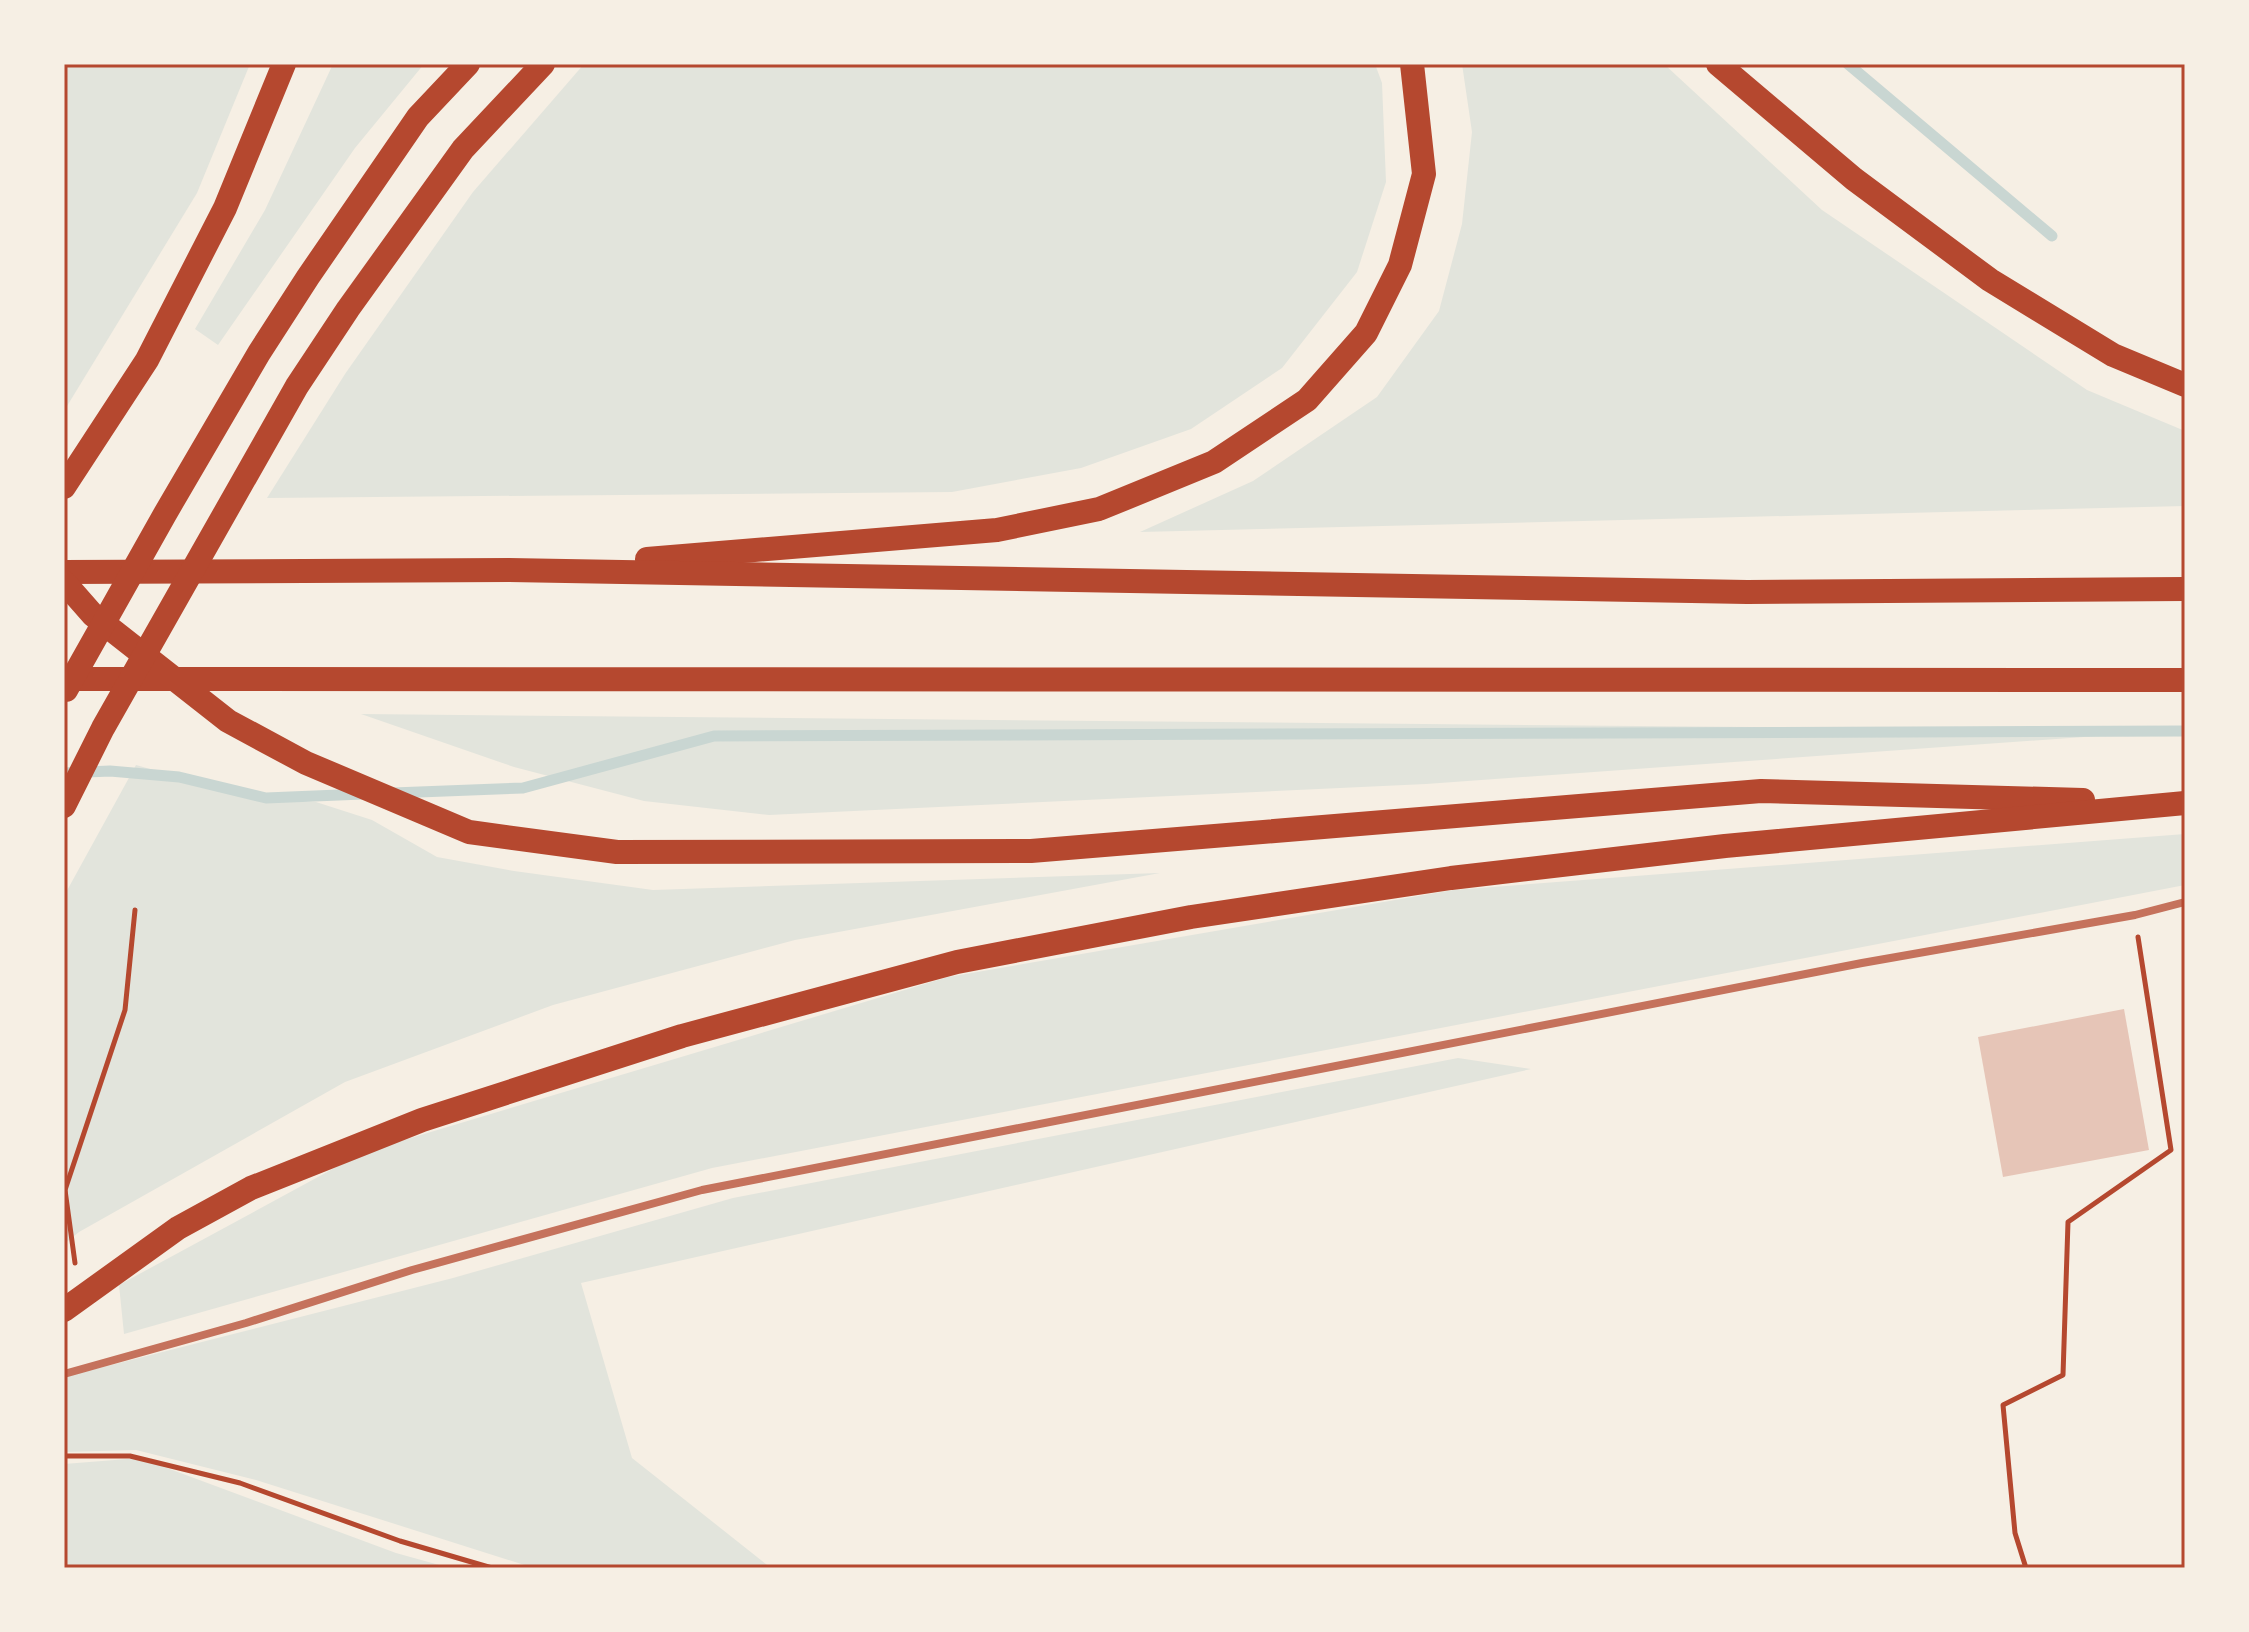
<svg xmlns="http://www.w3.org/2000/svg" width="2249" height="1632" font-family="Inter,sans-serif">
	<rect width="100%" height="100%" fill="#f6efe4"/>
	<g fill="#e2e4dc">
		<path d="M64 64H250L197 193 64 411Z"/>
		<path d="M333 64H424L355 148 218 345 195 329 265 210Z"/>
		<path d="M584 64H1375L1382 83 1386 182 1357 272 1282 368 1191 429 1081 468 952 492 267 498 345 374 473 192Z"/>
		<path d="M1462 64H1664L1822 210 2087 390 2185 431V506L1140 532 1253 481 1377 397 1439 311 1462 224 1472 132Z"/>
		<path d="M361 714 2167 731 1426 784 769 815 644 801 514 767Z"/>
		<path d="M136 765 263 801 316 802 372 820 437 857 514 871 653 890 1160 873 795 940 553 1005 345 1082 79 1232 64 1244V896Z"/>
		<path d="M2185 834V885L712 1168 124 1334 119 1285 364 1152 948 977 1453 890Z"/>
		<path d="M1458 1058 1531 1069 581 1283 632 1458 771 1568H534L256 1480 136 1450 64 1452V1377L453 1278 733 1198Z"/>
		<path d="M140 1458 396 1553 450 1568H64V1464Z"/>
	</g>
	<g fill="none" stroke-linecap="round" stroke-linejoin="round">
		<g stroke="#c9d6d2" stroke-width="11">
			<path d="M1848 64 2052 236"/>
			<path d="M64 773 110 771 179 777 266 798 363 794"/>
			<path d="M393 793 523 788 714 736 2185 731"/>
		</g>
	</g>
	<path fill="#e6c5b7" d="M2124 1009 2149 1150 2003 1177 1978 1037Z"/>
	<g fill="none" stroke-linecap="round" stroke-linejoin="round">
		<g stroke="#b5482f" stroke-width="5">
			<path d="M75 1263 65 1190 125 1010 135 910"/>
			<path d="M64 1456H130L240 1483 400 1541 492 1568"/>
			<path d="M2026 1568 2015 1533 2003 1405 2063 1375 2068 1222 2171 1150 2138 937"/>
		</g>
		<path stroke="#c5725c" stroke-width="8" d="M64 1374 246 1323 412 1270 702 1190 1862 963 2135 915 2185 902"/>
		<g stroke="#b5482f" stroke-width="24">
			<path d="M1718 64 1854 179 1990 280 2113 355 2185 385"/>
			<path d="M64 487 147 360 225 208 284 64"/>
			<path d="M647 559 997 530 1099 509 1214 462 1307 400 1366 333 1400 265 1424 174 1412 64"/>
			<path d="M64 572 509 570 1747 592 2185 589"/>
			<path d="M64 582 93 615 228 721 306 763 469 832 617 852 1031 851 1761 791 2083 800"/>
			<path d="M64 679 2185 680"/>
			<path d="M66 690 165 514 259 353 308 277 418 117 468 64"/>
			<path d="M64 806 103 728 297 386 348 309 463 149 543 64"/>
			<path d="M64 1310 178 1228 251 1188 422 1120 682 1036 957 962 1191 917 1451 878 1725 846 2185 803"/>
		</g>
	</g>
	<rect width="2249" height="1632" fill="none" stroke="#f6efe4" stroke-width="132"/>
	<rect x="66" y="66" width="2117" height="1500" fill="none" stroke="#b5482f" stroke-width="3"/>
</svg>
